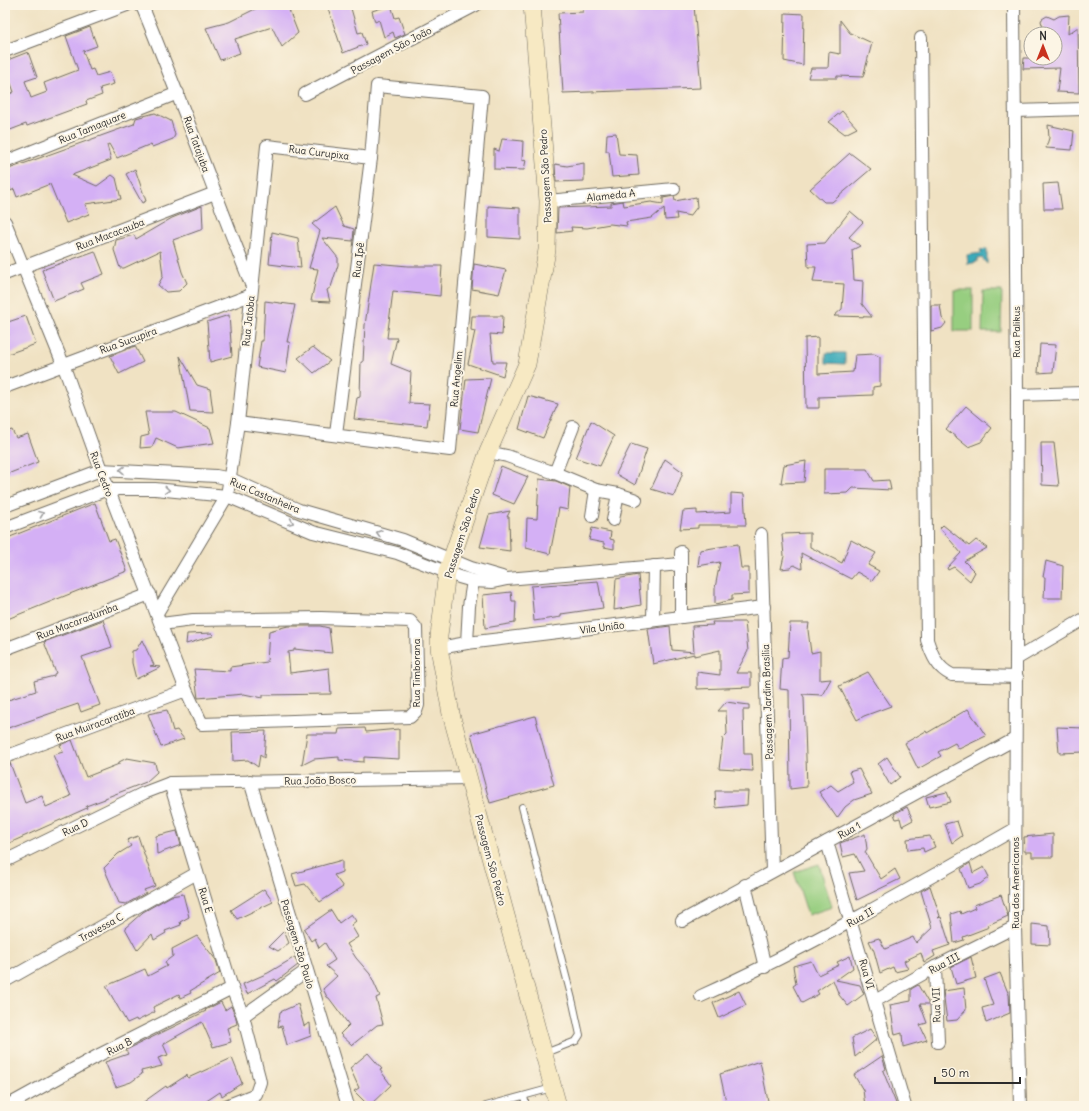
<svg xmlns="http://www.w3.org/2000/svg" width="1089" height="1111" font-family="Delius,sans-serif">
	<rect width="100%" height="100%" fill="#fcf5e5"/>
	<filter id="ink" filterUnits="userSpaceOnUse"><feTurbulence type="fractalNoise" baseFrequency=".025" numOctaves="2"/><feDisplacementMap in="SourceGraphic" scale="8" xChannelSelector="R" yChannelSelector="G"/><feConvolveMatrix kernelMatrix="1 2 1 2 8 2 1 2 1" color-interpolation-filters="sRGB"/></filter>
	<filter id="wash" filterUnits="userSpaceOnUse"><feTurbulence type="fractalNoise" baseFrequency=".012" numOctaves="4" result="noise"/><feDisplacementMap in="SourceGraphic" scale="16" xChannelSelector="R" yChannelSelector="G"/><feGaussianBlur stdDeviation="0.9" result="paint"/><feColorMatrix in="noise" values="0 0 0 0 0 0 0 0 0 0 0 0 0 0 0 0 0 1.4 0 .05"/><feComposite in="paint" operator="in"/></filter>
	<g filter="url(#wash)">
		<rect width="100%" height="100%" fill="#f0e2c3"/>
		<g fill="#97ce80" stroke="#617c56">
			<rect x="954" y="290" width="19" height="41"/>
			<path d="M983 291H1002L1001 332H982Z"/>
			<path d="M819 864 832 907 808 915 794 872Z"/>
		</g>
		<g fill="#3baab9" stroke="#336a72">
			<path d="M987 249V264L982 258 977 259V262L968 264 967 255 982 253 980 250Z"/>
			<path d="M826 353H845V364L826 363Z"/>
		</g>
		<g id="blocks">
			<g fill="#d4b0f5">
				<path d="M263 5H287L298 33 282 47 272 27 235 39 240 53 220 60 206 28 229 22Z"/>
				<path d="M327 5H350L358 33 362 32 366 44 343 53Z"/>
				<path d="M391 5 395 18 399 17 405 34 395 38 393 32 384 37 379 20 375 22 372 11Z"/>
				<path d="M583 5H694L701 88 563 93 558 13 583 12Z"/>
				<path d="M785 13 804 14 803 65 784 61Z"/>
				<path d="M1069 15 1068 34 1078 27 1079 93 1057 92 1060 68 1023 69 1024 58H1055V34H1045L1041 21 1042 19 1047 16 1054 19 1059 16Z"/>
				<path d="M840 20 850 33 872 43 863 77 837 76V78H808L811 68H828L829 52 840 54Z"/>
				<path d="M90 27 97 46 83 51 90 70 93 69 96 76 110 72 114 84 100 88 102 95 86 101 87 104 27 126 26 124 5 132V96L14 92 5 67V61L28 52 37 77 25 81 31 98 47 92 44 83 78 70 66 36Z"/>
				<path d="M842 111 857 128 845 134 829 122Z"/>
				<path d="M155 113 171 121 175 135 173 139 152 147 151 144 117 158 109 144 107 145 111 160 72 175 97 186 112 175 116 178 121 199 85 204 89 214 66 223 50 184 17 197 14 189 11 191 7 180 10 178 6 170 134 124 136 118Z"/>
				<path d="M1048 125 1074 131 1072 150 1046 148 1049 138Z"/>
				<path d="M616 133 619 154 637 155 639 175 612 177 609 151H606L607 134Z"/>
				<path d="M502 139 523 141 522 161 526 160 524 170 494 169V149L499 151Z"/>
				<path d="M850 153 871 169 832 202H824L810 189Z"/>
				<path d="M584 163V181L556 182 555 164 567 166Z"/>
				<path d="M135 169 146 201 142 203 126 174Z"/>
				<path d="M1058 183 1062 209H1044L1043 184Z"/>
				<path d="M674 196 675 201 696 197 697 207 690 216 676 213 677 219 665 220 664 208 652 218 626 222 627 226 610 224 587 228 571 227 572 231 557 233 558 208 611 206V203L623 201 624 206 651 202 663 204V198Z"/>
				<path d="M202 206 203 229 173 240 182 272 187 283 179 291 166 292 158 285 163 276 160 251 124 268H120L114 250 116 240 134 235 136 239 172 218Z"/>
				<path d="M488 206 520 208V239L488 237Z"/>
				<path d="M335 207 344 226 354 229 353 241 322 238 338 258V265L331 287 327 290 330 302 311 301 318 269 309 268 320 231 312 224Z"/>
				<path d="M850 211 863 222 849 237 860 246 852 250 854 280 863 281 862 304 872 317 834 316 842 309 844 284 813 282 816 267H808L807 244 825 243Z"/>
				<path d="M272 232 298 238 301 268 269 264Z"/>
				<path d="M95 251 104 274 81 283 84 289 54 301 42 270Z"/>
				<path d="M374 263 408 266H442L440 296 393 291 387 338H397L391 364 411 372 409 403 430 404 427 426 354 419 357 398 360 397 361 362H363L365 325Z"/>
				<path d="M474 264 506 270 499 294 472 289Z"/>
				<path d="M265 301 295 305 287 342H290L286 373 257 367 261 341H263Z"/>
				<path d="M931 305H940L942 318 946 323 942 328 931 331Z"/>
				<path d="M229 315 232 356 210 362 207 322Z"/>
				<path d="M26 316 36 344 5 355V337L9 335 5 323Z"/>
				<path d="M472 316H503L502 335 490 334 493 362H506L503 376 468 364 475 331 471 330Z"/>
				<path d="M818 337V374L853 372 855 355 874 354 880 357V386L873 387V395L819 397V408H806L805 338Z"/>
				<path d="M1040 344 1056 345 1053 372 1038 373Z"/>
				<path d="M135 346 143 362 119 374 110 356Z"/>
				<path d="M313 347 330 361 314 373 298 358Z"/>
				<path d="M180 356 197 385 210 389 213 412 190 411Z"/>
				<path d="M491 378 478 432 460 429 466 379Z"/>
				<path d="M528 396 558 404 543 438 519 429Z"/>
				<path d="M966 406 992 428 981 442 968 447 946 429Z"/>
				<path d="M145 412H176L210 428 214 443 178 448 156 438 152 447 140 448 141 437 149 435Z"/>
				<path d="M591 421 614 436 600 466 576 458Z"/>
				<path d="M12 430 16 438 28 434 38 462 5 475V432Z"/>
				<path d="M1041 443H1054L1059 486 1042 485Z"/>
				<path d="M631 444 647 449 635 485 616 474Z"/>
				<path d="M665 459 683 472 674 496 651 489Z"/>
				<path d="M806 461 804 482 781 483 784 465Z"/>
				<path d="M501 466 528 477 514 504 492 495Z"/>
				<path d="M824 469H867L874 481 889 480 891 490 853 488 848 493 824 494Z"/>
				<path d="M539 479 556 481 570 487 568 510 559 508 550 554 526 548 527 518 537 519Z"/>
				<path d="M731 493 744 494 746 525H698V528L680 529 683 511 697 510V514L731 512Z"/>
				<path d="M95 503 109 541 115 539 127 571 5 620V539Z"/>
				<path d="M510 511 507 517H509L510 551 480 547 489 515Z"/>
				<path d="M943 525 969 546 976 540 987 548 964 561 975 572 970 581 954 567 948 570 947 568 961 553 940 528Z"/>
				<path d="M592 528 611 532 610 539 614 540V549L604 547V543L589 540Z"/>
				<path d="M810 533V547L842 563 851 540 876 553 868 565 879 571 872 581 857 572 851 579 801 553 802 569 794 565 790 568 781 569 784 556 782 534Z"/>
				<path d="M738 544 741 568H749V594L732 595V600L715 604V588L720 562 698 566 700 550Z"/>
				<path d="M1046 561 1063 566 1062 598H1044L1045 577H1043Z"/>
				<path d="M638 575 641 605 614 610 616 579Z"/>
				<path d="M598 581 603 608 561 614V617L534 621 531 586Z"/>
				<path d="M511 592 512 601H516L515 623 485 628 483 595Z"/>
				<path d="M103 620 112 647 82 657 100 705 81 712 78 704 5 729V701L36 691 34 681 54 676V674L56 673 44 642Z"/>
				<path d="M712 622H745L748 651 736 673H751V687L697 689V672L720 675V650L694 656V654L653 664 648 629 670 626 672 650 694 652 692 626 713 625Z"/>
				<path d="M790 623H809L808 630 811 653 820 651V680L831 679 822 695 802 694 804 697 807 787 790 789 789 690 780 689 782 658 788 657Z"/>
				<path d="M288 626H320L329 628 332 653 294 649V651L288 652 290 673 329 668 331 694 263 695V698L244 694 198 698 194 669 230 671V667L267 662 269 631Z"/>
				<path d="M212 633 213 636 186 644 187 634Z"/>
				<path d="M142 640 154 665 150 666 161 667 136 679 132 663V651L136 650Z"/>
				<path d="M868 672 891 706 864 716 857 720 839 686Z"/>
				<path d="M726 702 749 705V710H743L744 754H752L753 771 719 769 723 738 727 734 726 711H718Z"/>
				<path d="M968 709 986 736 959 749 955 743 938 752 941 756 918 769 905 743 926 731 927 733Z"/>
				<path d="M167 710 173 731 177 730 184 739 161 747 148 714Z"/>
				<path d="M535 716 554 785 490 803 471 734Z"/>
				<path d="M1057 727 1084 728V752L1059 753Z"/>
				<path d="M365 728 366 732 399 729V759L364 757V762L339 760V757L314 759 302 765 307 734H338L339 729Z"/>
				<path d="M266 731 264 758 260 755 258 767 248 760 233 761 232 732Z"/>
				<path d="M72 740 86 777 119 764V762L127 758 155 763 157 772 146 782 105 798V799L86 806 87 808 5 845V764L10 763 25 803 42 796 46 807 71 796 53 755 63 752 60 745Z"/>
				<path d="M887 757 900 777 890 785 878 764Z"/>
				<path d="M859 769 872 794 854 800 845 807 837 818 819 792 831 785 838 791 853 782 849 772Z"/>
				<path d="M715 791H748L747 805 716 808Z"/>
				<path d="M947 792 951 802 929 807 926 797Z"/>
				<path d="M907 807 913 820 902 826 900 818 896 819 894 814Z"/>
				<path d="M957 821 962 836 952 843 945 824Z"/>
				<path d="M177 831 181 845 157 854 156 836Z"/>
				<path d="M865 834 867 849 865 852 881 879 895 869 900 879 857 900 849 873 864 871 855 854 843 857 840 843Z"/>
				<path d="M1053 834V857H1032V852H1025L1024 837Z"/>
				<path d="M138 836 155 886 144 890 146 893 126 904 119 903 104 868 118 854 131 846 127 840Z"/>
				<path d="M930 836 935 847 924 852 923 848 908 850 907 839Z"/>
				<path d="M342 860V872L334 875 343 887 320 902 305 884 296 886 292 874Z"/>
				<path d="M970 863 973 873 984 867 989 877 980 884 968 888 961 869Z"/>
				<path d="M930 886 940 916 938 918 941 917 950 945 933 951 935 956 924 963 921 953 904 961 908 969 895 972 893 967 880 973 874 951 869 941 879 938 885 949 913 937 916 943 932 928 921 891Z"/>
				<path d="M264 889 273 902 237 919 231 910Z"/>
				<path d="M183 894 189 917 180 922 181 925 165 931 166 933 154 940 152 934 137 950 125 928 143 912 171 896Z"/>
				<path d="M1001 895 1008 916 988 925 989 927 963 937 964 940 954 943 951 914 960 911 961 914 975 908 974 905Z"/>
				<path d="M331 910 339 923 351 914 356 921 351 925 358 937 347 944 356 958 370 974 380 996 376 998 383 1024 377 1025 352 1045 340 1034 349 1025 329 998 327 997 323 989 337 976 326 966 335 960 325 943 319 948 315 938 311 941 304 929Z"/>
				<path d="M1032 924 1049 926 1050 945 1032 944Z"/>
				<path d="M284 931 289 943 278 951 269 946Z"/>
				<path d="M197 936 216 960 220 973 190 991 191 993 180 998 179 994 153 1007 155 1012 137 1021 136 1019 127 1023 106 986 145 969 148 976 167 966 165 962 173 956 172 949Z"/>
				<path d="M850 956 853 968 836 980 860 985 864 994 848 1006 839 995 833 980 817 991 819 994 802 1003 793 986 796 984 793 966 811 961 818 975 839 965 837 962Z"/>
				<path d="M295 957 298 965 277 981 275 979 247 994 243 984 268 973Z"/>
				<path d="M971 957 976 978 956 984 951 967Z"/>
				<path d="M1000 973 1009 995 1010 1013 986 1023 982 1008 993 1005 984 979Z"/>
				<path d="M918 985 929 1004H920L927 1023 920 1025 927 1040 903 1047 902 1033 895 1035 890 1005 911 1001V989Z"/>
				<path d="M964 988 966 1010 957 1020 947 1021 943 991Z"/>
				<path d="M739 991 746 1005 719 1018 713 1003Z"/>
				<path d="M221 1002 225 1010 231 1006 236 1018 237 1024 227 1028 231 1042 213 1047 202 1022 163 1044 168 1055 158 1058 162 1066 141 1071 142 1074 131 1082 116 1087 105 1062 128 1054 126 1050 206 1011 205 1010Z"/>
				<path d="M298 1004 304 1026 310 1023 311 1036 287 1045 282 1026 278 1027 280 1012Z"/>
				<path d="M870 1029 877 1039 855 1057 852 1038Z"/>
				<path d="M368 1053 382 1069 380 1070 391 1085 369 1106 354 1091 359 1088 350 1068Z"/>
				<path d="M882 1056 886 1069 883 1071 897 1106H865L863 1090 854 1075Z"/>
				<path d="M232 1058 242 1083 222 1096 220 1092 199 1106H138L166 1086 167 1088 187 1075 188 1078Z"/>
				<path d="M760 1061 769 1106H727L720 1074Z"/>
			</g>
		</g>
	</g>
	<g filter="url(#ink)">
		<use href="#blocks" fill-opacity="0" stroke="#706b60" stroke-width="1"/>
		<g fill="none" stroke-linecap="round" stroke-linejoin="round">
			<defs>
				<g id="lane">
					<path d="M522 807 573 1003 580 1035 576 1041 545 1053"/>
					<path d="M524 1096 526 1106"/>
					<path d="M486 1106 552 1088"/>
				</g>
				<g id="street">
					<path d="M140 5 143 8C181 100 214 192 251 284"/>
					<path d="M1014 5 1017 395 1015 927 1020 1106"/>
					<path d="M921 38 927 640C932 655 937 668 952 675L1017 677"/>
					<path d="M5 51 127 5"/>
					<path d="M305 94 476 5"/>
					<path d="M1015 111 1084 109"/>
					<path d="M5 162 178 93"/>
					<path d="M548 201 674 189"/>
					<path d="M5 222 63 364 101 470 186 690 202 724 410 717 416 711 418 705 416 628 410 621 321 618 193 620 161 624"/>
					<path d="M5 274 215 193"/>
					<path d="M5 387 251 295"/>
					<path d="M1017 395 1084 393"/>
					<path d="M238 423 450 450 482 96 377 86 371 158 336 434"/>
					<path d="M488 452 507 456 555 473 596 490 618 494 636 500"/>
					<path d="M555 473 573 427"/>
					<path d="M5 506 101 470 216 476 231 479 299 510 403 540 471 568 502 577"/>
					<path d="M592 516 596 490"/>
					<path d="M613 520 618 494"/>
					<path d="M5 528 108 489H155L227 496 313 532 397 553 459 577 473 581 493 582 507 579 681 564"/>
					<path d="M761 534 772 871"/>
					<path d="M681 552V617"/>
					<path d="M157 613 227 496 238 423 267 146 371 158"/>
					<path d="M653 620 654 566"/>
					<path d="M467 643 469 606 473 581"/>
					<path d="M439 648 467 643 764 607"/>
					<path d="M5 649 150 594"/>
					<path d="M1016 659 1084 619"/>
					<path d="M5 757 186 690"/>
					<path d="M250 781 348 1106"/>
					<path d="M170 783 232 988 243 1016 259 1077 260 1082 256 1094 226 1106"/>
					<path d="M827 842 905 1106"/>
					<path d="M5 861 144 793 170 783 469 778"/>
					<path d="M745 885 765 967"/>
					<path d="M682 921 1015 739"/>
					<path d="M935 967 938 1042"/>
					<path d="M5 981 197 873"/>
					<path d="M701 996C809 947 912 888 1015 829"/>
					<path d="M875 1001 935 967 1015 927"/>
					<path d="M243 1016 306 971"/>
					<path d="M7 1106 101 1054 232 988"/>
				</g>
				<path id="secondary" d="M532 5 548 201 547 250 527 364 488 452 447 572 439 636V648L451 714 558 1106"/>
			</defs>
			<use href="#lane" stroke="#706b60" stroke-width="8"/>
			<use href="#street" stroke="#706b60" stroke-width="14"/>
			<use href="#secondary" stroke="#706b60" stroke-width="18"/>
			<use href="#lane" stroke="#fff" stroke-width="6"/>
			<use href="#street" stroke="#fff" stroke-width="12"/>
			<use href="#secondary" stroke="#f7e9c3" stroke-width="17"/>
		</g>
		<defs><path id="oneway-chevron" d="M-2-3.5L2.5 0L-2 3.5" fill="none" stroke-width="1.6" stroke-linecap="round" stroke-linejoin="round"/></defs>
		<g stroke="#a0a0a0">
			<use href="#oneway-chevron" transform="translate(122 470) rotate(-178)"/>
			<use href="#oneway-chevron" transform="translate(167 490) rotate(5)"/>
			<use href="#oneway-chevron" transform="translate(41 514) rotate(-21)"/>
			<use href="#oneway-chevron" transform="translate(291 522) rotate(23)"/>
			<use href="#oneway-chevron" transform="translate(379 533) rotate(-164)"/>
		</g>
	</g>
	<g text-anchor="middle" stroke-width="4" stroke-linejoin="round" paint-order="stroke">
		<g font-size="10" fill="#2b2b2b" stroke="#fcf5e5">
			<text transform="translate(391 50) rotate(-28)" y="4">Passagem São João</text>
			<text transform="translate(92 127) rotate(-22)" y="4">Rua Tamaquare</text>
			<text transform="translate(197 144) rotate(70)" y="4">Rua Tatajuba</text>
			<text transform="translate(319 152) rotate(7)" y="4">Rua Curupixa</text>
			<text transform="translate(545 176) rotate(-93)" y="4">Passagem São Pedro</text>
			<text transform="translate(611 195) rotate(-6)" y="4">Alameda A</text>
			<text transform="translate(110 234) rotate(-21)" y="4">Rua Macacauba</text>
			<text transform="translate(358 260) rotate(-83)" y="4">Rua Ipê</text>
			<text transform="translate(248 321) rotate(-84)" y="4">Rua Jatoba</text>
			<text transform="translate(1016 332) rotate(-90)" y="4">Rua Palikus</text>
			<text transform="translate(128 340) rotate(-20)" y="4">Rua Sucupira</text>
			<text transform="translate(456 379) rotate(-85)" y="4">Rua Angelim</text>
			<text transform="translate(102 474) rotate(69)" y="4">Rua Cedro</text>
			<text transform="translate(265 495) rotate(23)" y="4">Rua Castanheira</text>
			<text transform="translate(462 533) rotate(-72)" y="4">Passagem São Pedro</text>
			<text transform="translate(77 621) rotate(-21)" y="4">Rua Macaradumba</text>
			<text transform="translate(602 627) rotate(-7)" y="4">Vila União</text>
			<text transform="translate(416 673) rotate(-90)" y="4">Rua Timborana</text>
			<text transform="translate(767 702) rotate(-92)" y="4">Passagem Jardim Brasília</text>
			<text transform="translate(95 724) rotate(-20)" y="4">Rua Muiracaratiba</text>
			<text transform="translate(320 780) rotate(-1)" y="4">Rua João Bosco</text>
			<text transform="translate(75 827) rotate(-26)" y="4">Rua D</text>
			<text transform="translate(849 830) rotate(-29)" y="4">Rua 1</text>
			<text transform="translate(491 860) rotate(75)" y="4">Passagem São Pedro</text>
			<text transform="translate(1015 883) rotate(-90)" y="4">Rua dos Americanos</text>
			<text transform="translate(206 900) rotate(73)" y="4">Rua E</text>
			<text transform="translate(860 917) rotate(-29)" y="4">Rua II</text>
			<text transform="translate(101 927) rotate(-29)" y="4">Travessa C</text>
			<text transform="translate(298 944) rotate(73)" y="4">Passagem São Paulo</text>
			<text transform="translate(944 963) rotate(-28)" y="4">Rua III</text>
			<text transform="translate(867 974) rotate(74)" y="4">Rua VI</text>
			<text transform="translate(936 1005) rotate(-92)" y="4">Rua VII</text>
			<text transform="translate(119 1046) rotate(-27)" y="4">Rua B</text>
		</g>
	</g>
	<rect width="1089" height="1111" fill="none" stroke="#fcf5e5" stroke-width="20"/>
	<g transform="translate(1043 46)"><circle r="19" fill="#fcf5e5" stroke="#a8a49b"/>
	<path d="M0-3L7 15L0 10L-7 15Z" fill="#c8321e"/>
	<text y="-6" font-size="11" font-weight="bold" text-anchor="middle" fill="#2b2b2b">N</text>
	</g>
	<path d="M935 1077v6h85v-6" fill="none" stroke="#2b2b2b" stroke-width="2"/>
	<text x="941" y="1077" font-size="12" fill="#2b2b2b" stroke="#fcf5e5" stroke-width="3" paint-order="stroke">50 m</text>
</svg>
